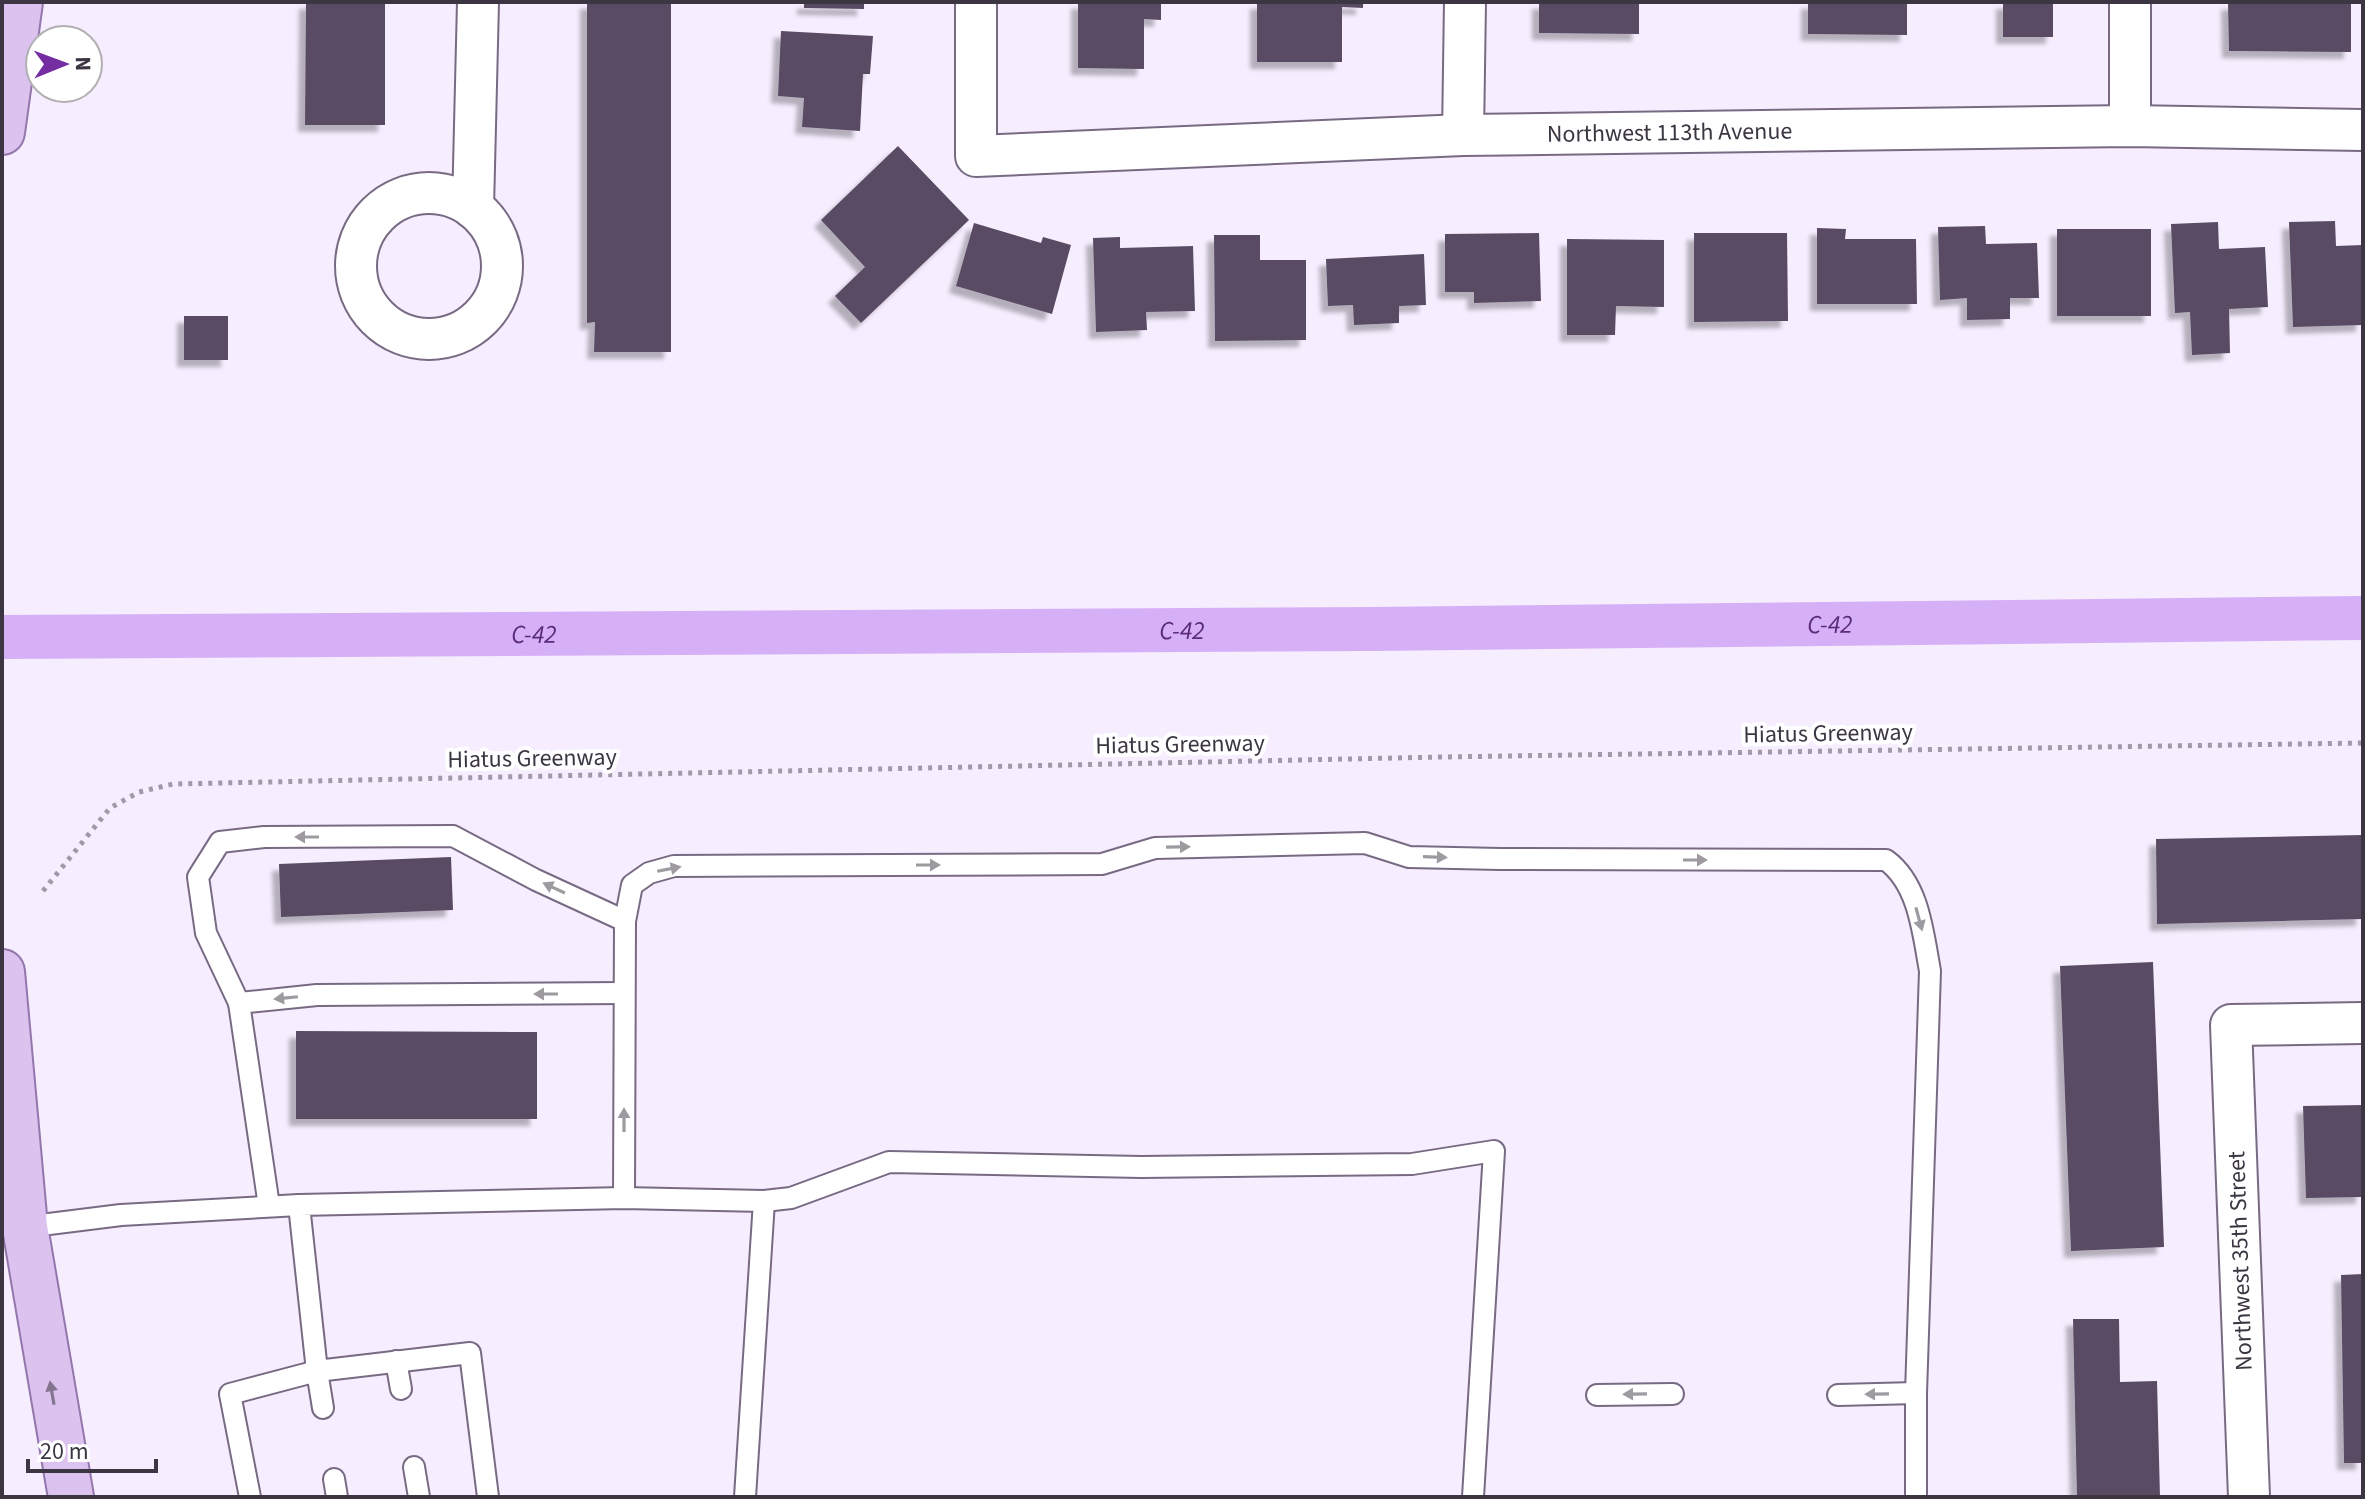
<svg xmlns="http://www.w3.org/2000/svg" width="2365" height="1499" font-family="'Source Sans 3',sans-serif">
	<defs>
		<filter id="shadow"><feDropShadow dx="-7" dy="7" stdDeviation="2" flood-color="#0004"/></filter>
	</defs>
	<rect width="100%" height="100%" fill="#f6edfe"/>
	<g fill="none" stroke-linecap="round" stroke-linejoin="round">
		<path stroke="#d6b0f7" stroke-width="44" id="s1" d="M2 637 1373 629 2363 618"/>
	</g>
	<g fill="#584b63" filter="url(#shadow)">
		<path d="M306 2H385V125H305Z"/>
		<path d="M587 2H671V352H594L595 322 587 323Z"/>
		<path d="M804 2H864V9L804 8Z"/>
		<path d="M1078 2H1161V20L1144 19V69L1078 68Z"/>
		<path d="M1257 2H1363V8L1342 7V62H1257Z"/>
		<path d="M1539 2H1639V34L1539 33Z"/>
		<path d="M1808 2H1907V35L1808 34Z"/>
		<rect x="2003" y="2" width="50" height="35"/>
		<path d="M2261 2H2351V52L2229 51 2228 3Z"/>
		<path d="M781 31 873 36 870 74H863L860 131 802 127 804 98 778 96Z"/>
		<path d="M898 146 969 220 861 323 835 296 865 267 821 220Z"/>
		<path d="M2335 221 2336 246 2363 245V325L2293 327 2289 222Z"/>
		<path d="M2218 222 2219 249 2265 247 2268 307 2229 309 2230 353 2192 355 2190 312 2175 313 2171 224Z"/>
		<path d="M974 223 1041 243 1043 237 1071 245 1052 314 956 286Z"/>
		<path d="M1985 226 1986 244 2037 243 2039 298H2010V319L1967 320V298L1940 300 1938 227Z"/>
		<path d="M1817 228 1846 229 1845 239H1916L1917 304H1817Z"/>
		<rect x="2057" y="229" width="94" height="87"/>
		<path d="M1539 233 1541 301 1474 303V292H1445V234Z"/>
		<path d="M1694 233H1787L1788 321 1694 322Z"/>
		<path d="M1214 235H1260V260H1306V340L1215 341Z"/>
		<path d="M1120 237V248L1193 246 1195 311 1146 312 1147 330 1096 332 1093 238Z"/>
		<path d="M1567 239 1664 240V307L1616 306 1615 335H1567Z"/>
		<path d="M1424 254 1426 305 1399 306V323L1354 325 1353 305 1328 306 1326 259Z"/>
		<rect x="184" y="316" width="44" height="44"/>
		<path d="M2363 835V919L2157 924 2156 839Z"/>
		<path d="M451 857 453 910 281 917 279 864Z"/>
		<path d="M2153 962 2164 1247 2071 1251 2060 966Z"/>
		<path d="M296 1031 537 1032V1119H296Z"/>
		<path d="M2363 1105V1197L2306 1198 2303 1106Z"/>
		<path d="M2363 1274V1463H2344L2341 1275Z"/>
		<path d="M2073 1319H2119L2120 1382 2157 1381 2160 1497H2077Z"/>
	</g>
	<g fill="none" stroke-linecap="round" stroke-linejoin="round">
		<defs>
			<g id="service">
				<path d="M239 1003 206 933 198 877 220 842 264 837 453 836 536 880 625 921"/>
				<path d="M624 1198 625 921 632 885 649 873 674 866 1102 864 1155 848 1365 843 1409 857 1500 859 1886 860C1919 884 1923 933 1930 971L1916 1393V1497"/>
				<path d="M269 1206 239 1003 317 995 624 993"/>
				<path d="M25 1227 121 1215 299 1205"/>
				<path d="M396 1361 401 1389"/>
				<path d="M1597 1395 1673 1394"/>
				<path d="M1838 1395 1916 1393"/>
				<path d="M414 1467 419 1497"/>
				<path d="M334 1479 337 1497"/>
				<path d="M250 1497 230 1394 317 1371 323 1408"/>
				<path d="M488 1497 470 1353 317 1371 299 1205 624 1198 764 1201 791 1198 889 1162 1141 1167 1412 1164 1494 1151 1473 1497"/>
				<path d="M745 1497 764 1201"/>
			</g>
			<g id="minor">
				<path id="s2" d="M976 2V156L1463 135 2130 126 2363 130"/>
				<path d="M2130 126V2"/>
				<path d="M1463 135 1465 2"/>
				<circle cx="429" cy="266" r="73"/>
				<path d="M473 208 478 2"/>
				<path d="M2249 1497 2231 1025 2363 1023"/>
			</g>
			<g id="primary">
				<path d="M2 132 20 2"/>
				<path d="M2 972 25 1227 71 1497"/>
			</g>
		</defs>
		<use href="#service" stroke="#786a83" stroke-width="24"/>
		<use href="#minor" stroke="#786a83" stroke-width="44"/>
		<use href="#primary" stroke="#9377ac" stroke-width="48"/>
		<path stroke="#a099a7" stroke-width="5" stroke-dasharray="4 6" stroke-linecap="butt" d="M43 891 110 808 139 792 173 784 1441 757 2363 743"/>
		<use href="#service" stroke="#fff" stroke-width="20"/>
		<use href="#minor" stroke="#fff" stroke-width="40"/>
		<use href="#primary" stroke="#dbc2ef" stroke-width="44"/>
	</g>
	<defs><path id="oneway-solid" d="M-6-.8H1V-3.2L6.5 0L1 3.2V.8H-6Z" transform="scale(2)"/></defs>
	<g fill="#9d9aa0">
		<use href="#oneway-solid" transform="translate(307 837) rotate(180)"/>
		<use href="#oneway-solid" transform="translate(1178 847) rotate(-1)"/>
		<use href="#oneway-solid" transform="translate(1435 857) rotate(2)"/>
		<use href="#oneway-solid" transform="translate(1695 860)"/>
		<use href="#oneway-solid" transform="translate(928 865)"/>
		<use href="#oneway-solid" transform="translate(669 869) rotate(-11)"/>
		<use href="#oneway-solid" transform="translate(554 888) rotate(-155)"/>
		<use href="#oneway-solid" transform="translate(1919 919) rotate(75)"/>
		<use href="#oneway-solid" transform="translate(546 994) rotate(180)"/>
		<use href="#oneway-solid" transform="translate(286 998) rotate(174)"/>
		<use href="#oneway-solid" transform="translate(624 1120) rotate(-90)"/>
		<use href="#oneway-solid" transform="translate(1635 1394) rotate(179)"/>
		<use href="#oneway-solid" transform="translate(1877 1394) rotate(179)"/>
	</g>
	<use fill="#83758f" href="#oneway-solid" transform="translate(52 1393) rotate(-100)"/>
	<g text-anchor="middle" stroke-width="8" stroke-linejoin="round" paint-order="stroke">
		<g font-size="24" fill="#3b3641" stroke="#fff">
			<text dy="8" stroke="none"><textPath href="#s2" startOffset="848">Northwest 113th Avenue</textPath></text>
			<text transform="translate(1828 733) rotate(-1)" y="8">Hiatus Greenway</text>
			<text transform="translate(1180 744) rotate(-1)" y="8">Hiatus Greenway</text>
			<text transform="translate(532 758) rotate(-1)" y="8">Hiatus Greenway</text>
			<text transform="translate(2240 1261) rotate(-92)" y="8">Northwest 35th Street</text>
		</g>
		<g font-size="26" font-style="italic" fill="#5a2a7b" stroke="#fff">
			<text dy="9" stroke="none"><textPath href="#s1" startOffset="1828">C-42</textPath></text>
			<text dy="9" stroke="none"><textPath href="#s1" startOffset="1180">C-42</textPath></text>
			<text dy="9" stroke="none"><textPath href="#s1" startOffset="532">C-42</textPath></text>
		</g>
	</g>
	<rect width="2365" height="1499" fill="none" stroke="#3b3641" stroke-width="8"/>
	<g transform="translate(64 64) rotate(89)"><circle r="38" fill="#ffffff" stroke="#b1afb3" stroke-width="2"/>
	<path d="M0-6L14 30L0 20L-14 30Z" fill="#752ea2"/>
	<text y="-12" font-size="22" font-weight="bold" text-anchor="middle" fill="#3b3641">N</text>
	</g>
	<path d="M28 1459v12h128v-12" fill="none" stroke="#3b3641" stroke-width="4"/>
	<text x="40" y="1459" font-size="24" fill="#3b3641" stroke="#ffffff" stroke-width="6" paint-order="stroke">20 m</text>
</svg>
